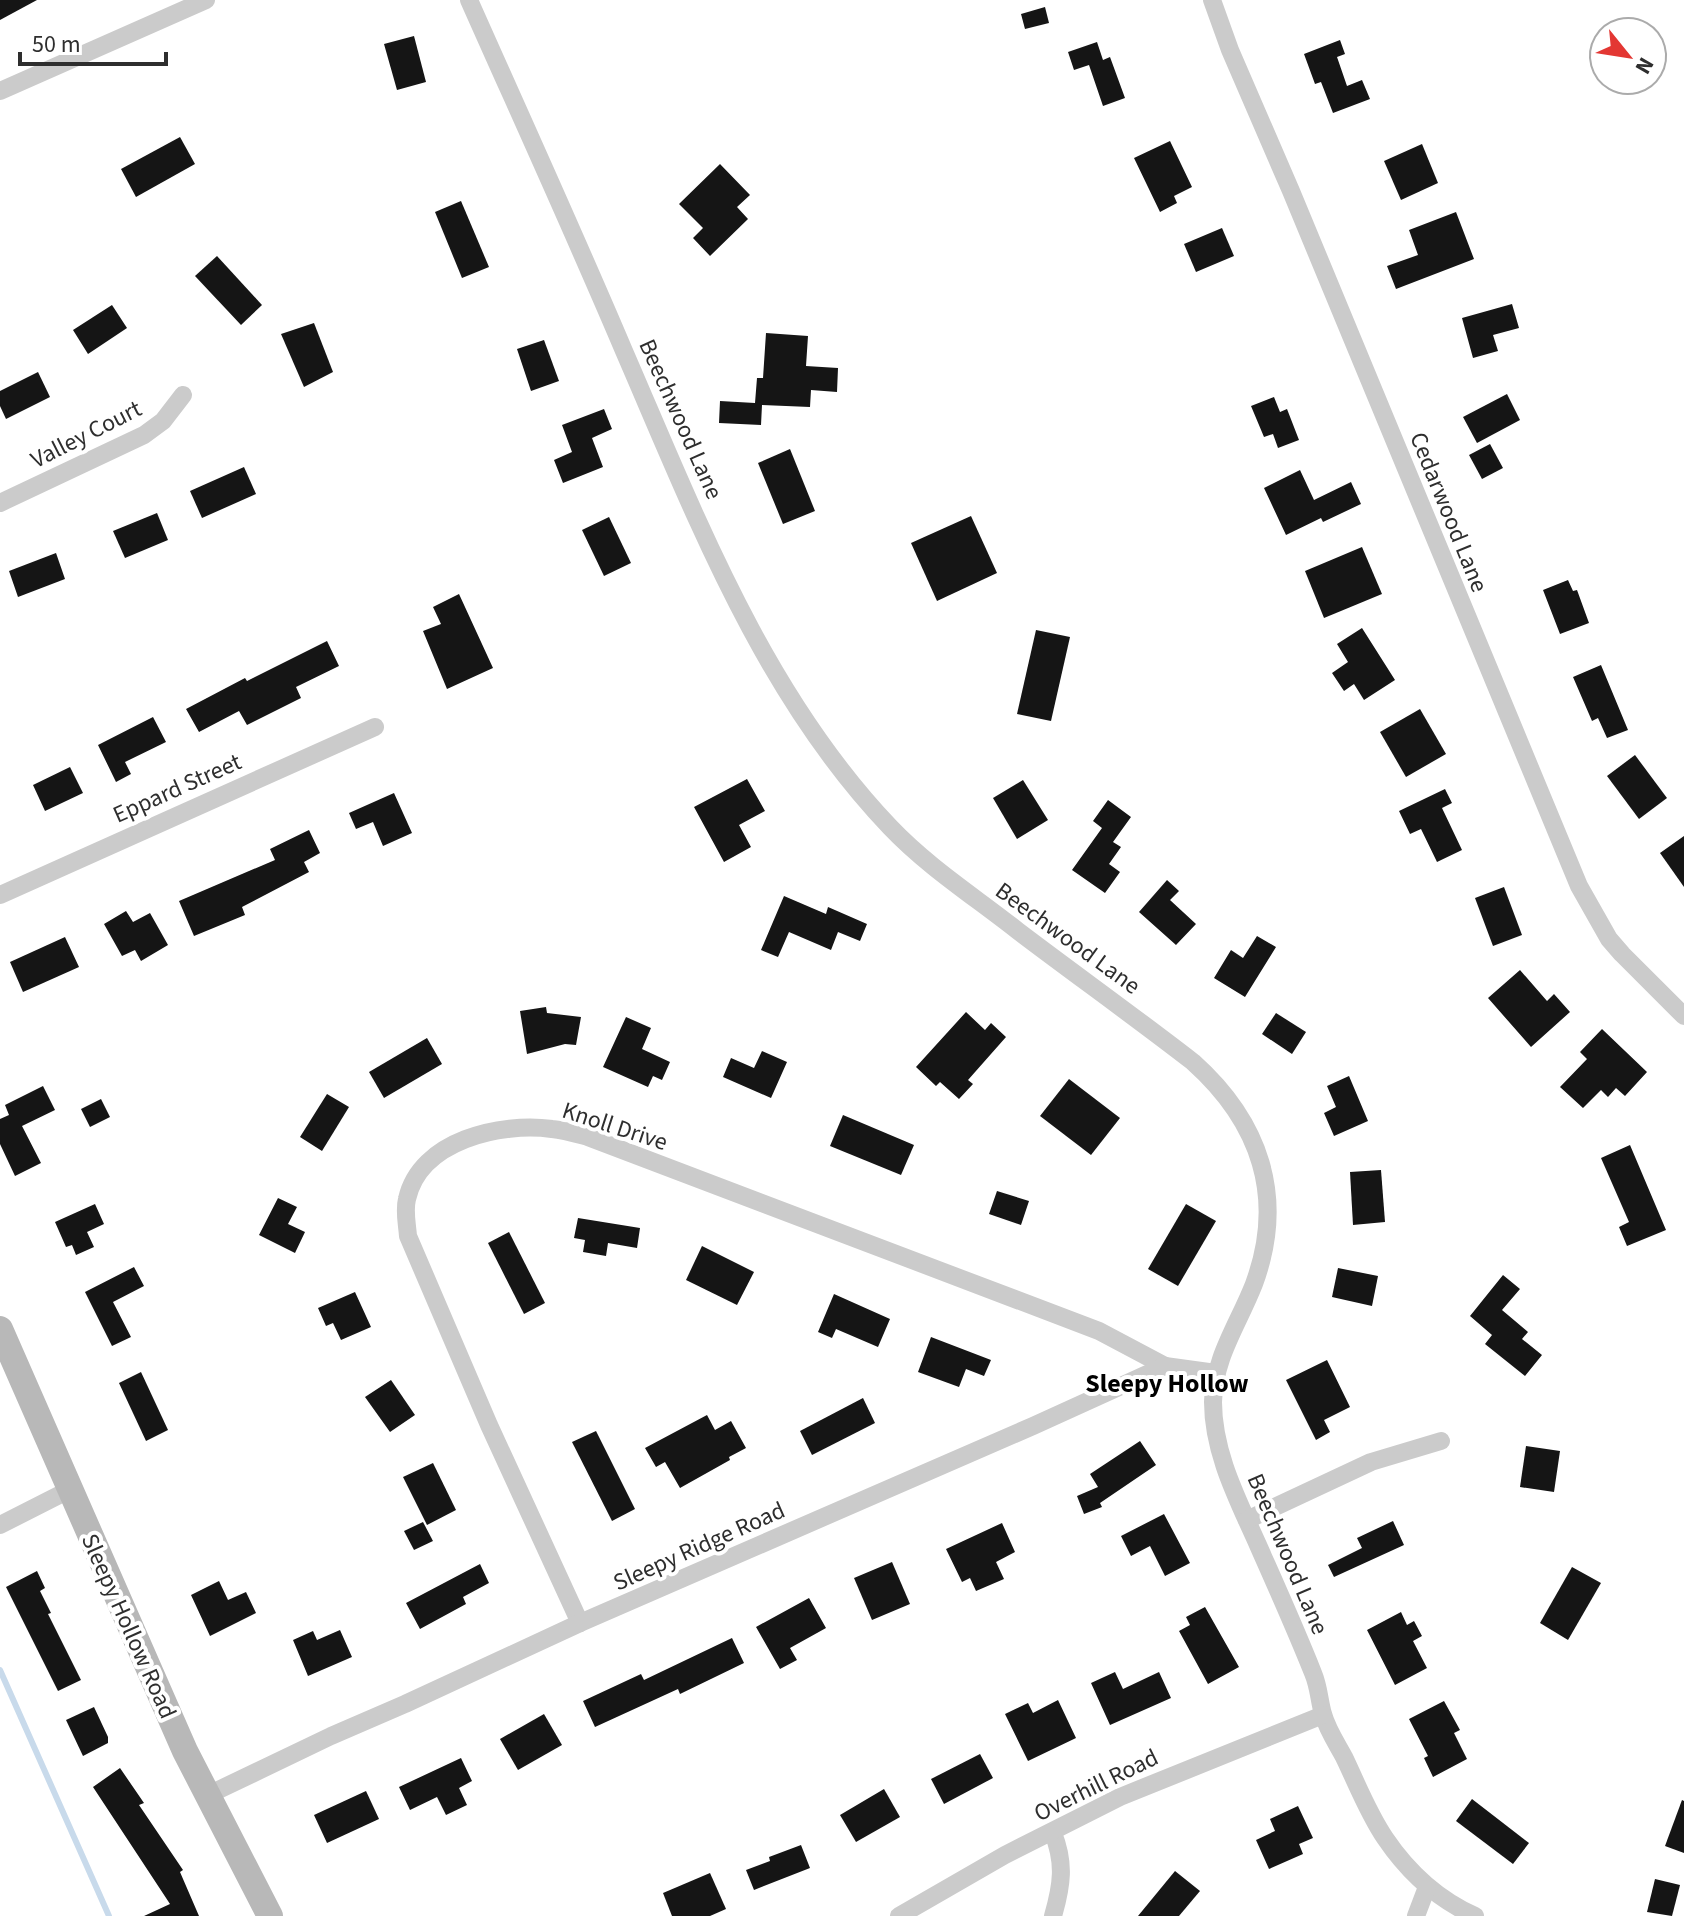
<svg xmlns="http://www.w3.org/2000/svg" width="1684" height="1916" font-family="'Source Sans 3',sans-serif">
	<rect width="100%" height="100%" fill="#fff"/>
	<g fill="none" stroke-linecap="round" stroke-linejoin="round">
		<path stroke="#c8daeb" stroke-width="6" d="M0 1670 109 1916"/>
	</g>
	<g fill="#151515">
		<path d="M0 0H37L0 20Z"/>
		<path d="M1045 7 1049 23 1025 29 1021 14Z"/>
		<path d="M414 36 426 82 397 90 384 44Z"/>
		<path d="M1340 40 1345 54 1337 57 1347 86 1362 80 1370 99 1333 113 1321 82 1315 84 1304 54Z"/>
		<path d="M1097 42 1103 60 1110 57 1125 98 1103 106 1089 65 1074 70 1068 52Z"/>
		<path d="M180 137 195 164 136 197 121 169Z"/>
		<path d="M1170 141 1192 187 1174 196 1177 203 1160 212 1134 158Z"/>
		<path d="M1422 144 1438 183 1401 200 1384 161Z"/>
		<path d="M720 164 750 195 737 207 748 219 710 256 693 238 703 228 679 204Z"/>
		<path d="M461 201 489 267 462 278 435 212Z"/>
		<path d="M1456 212 1474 259 1396 289 1387 266 1418 255 1409 230Z"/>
		<path d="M1222 228 1234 256 1196 272 1184 244Z"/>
		<path d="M217 256 262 305 241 325 195 276Z"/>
		<path d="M1512 304 1519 328 1493 335 1498 351 1473 358 1462 318Z"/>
		<path d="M112 305 127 328 88 354 73 330Z"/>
		<path d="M314 323 333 372 304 387 281 334Z"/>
		<path d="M766 333 808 336 806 366 838 368 837 392 811 390 810 407 762 405 761 425 719 423 720 401 755 403 757 378H763Z"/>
		<path d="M544 340 559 381 531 391 517 349Z"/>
		<path d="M38 372 50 397 6 419 0 406V391Z"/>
		<path d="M1507 394 1520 420 1477 443 1463 417Z"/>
		<path d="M1274 397 1280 412 1287 409 1299 440 1278 448 1273 434 1264 437 1251 406Z"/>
		<path d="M604 409 612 429 592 438 603 467 563 483 554 460 572 452 562 425Z"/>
		<path d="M1490 444 1503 468 1482 479 1469 455Z"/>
		<path d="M790 449 815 511 783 524 758 463Z"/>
		<path d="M244 467 256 494 202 518 190 491Z"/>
		<path d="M1300 470 1314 500 1351 482 1361 504 1323 522 1321 518 1286 535 1264 488Z"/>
		<path d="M157 513 168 540 125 558 113 531Z"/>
		<path d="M971 516 997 573 937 601 911 543Z"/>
		<path d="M609 517 631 563 604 576 582 530Z"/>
		<path d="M1362 547 1382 594 1324 618 1305 571Z"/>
		<path d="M56 553 65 579 18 597 9 571Z"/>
		<path d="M1568 580 1573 591 1577 590 1589 623 1560 634 1543 590Z"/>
		<path d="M459 594 493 668 447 689 423 631 441 624 433 607Z"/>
		<path d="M1362 628 1395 680 1364 700 1354 684 1344 691 1332 673 1348 662 1337 644Z"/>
		<path d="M1036 630 1070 637 1051 721 1017 714Z"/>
		<path d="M327 641 339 666 296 687 301 698 247 725 239 711 199 732 186 709 245 678 247 681Z"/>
		<path d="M1601 665 1628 730 1607 738 1598 718 1592 721 1573 677Z"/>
		<path d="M1420 709 1446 754 1406 777 1380 732Z"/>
		<path d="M153 717 166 742 125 762 131 774 116 782 98 745Z"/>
		<path d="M1635 755 1667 798 1639 819 1607 776Z"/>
		<path d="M70 767 83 793 45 811 33 785Z"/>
		<path d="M747 779 765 811 739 825 751 847 724 862 694 807Z"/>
		<path d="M1023 780 1048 820 1017 839 993 798Z"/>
		<path d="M1445 789 1452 803 1442 808 1462 850 1437 862 1421 829 1410 834 1399 811Z"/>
		<path d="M394 793 412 833 383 846 373 822 356 829 349 813Z"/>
		<path d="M1108 800 1131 817 1113 842 1121 847 1109 864 1120 872 1105 893 1072 870 1102 828 1093 821Z"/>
		<path d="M309 830 320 853 304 862 309 872 242 907 245 915 194 936 179 901 275 860 270 849Z"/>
		<path d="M1684 836V887L1660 853Z"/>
		<path d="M1167 880 1179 891 1170 900 1196 924 1176 945 1139 912Z"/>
		<path d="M1504 887 1522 935 1493 946 1475 898Z"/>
		<path d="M784 896 826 914 828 907 867 924 860 941 838 932 831 950 789 932 778 957 761 950Z"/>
		<path d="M126 911 133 922 150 913 168 945 141 961 135 950 122 956 104 924Z"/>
		<path d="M1257 936 1276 947 1245 997 1214 978 1231 950 1243 958Z"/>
		<path d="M65 937 79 967 23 992 10 962Z"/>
		<path d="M1520 970 1547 1001 1554 994 1570 1012 1531 1047 1488 998Z"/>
		<path d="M546 1007 547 1013 581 1017 576 1045 565 1044 527 1054 520 1011Z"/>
		<path d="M966 1012 985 1030 991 1023 1006 1037 968 1080 973 1084 959 1099 940 1082 936 1086 916 1067Z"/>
		<path d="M1276 1013 1306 1032 1292 1054 1262 1034Z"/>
		<path d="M626 1017 651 1028 642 1049 670 1062 662 1080 653 1076 648 1087 603 1067Z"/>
		<path d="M1602 1029 1647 1072 1625 1096 1616 1088 1608 1097 1601 1090 1583 1108 1560 1087 1587 1059 1580 1052Z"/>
		<path d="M427 1038 442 1064 384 1098 369 1072Z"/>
		<path d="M762 1051 787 1062 771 1098 723 1077 731 1058 754 1068Z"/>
		<path d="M1349 1076 1368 1121 1334 1136 1324 1113 1336 1107 1327 1086Z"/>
		<path d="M1069 1079 1120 1118 1091 1155 1040 1116Z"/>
		<path d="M43 1086 55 1110 22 1126 41 1163 15 1176 0 1144V1119L9 1115 5 1105Z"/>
		<path d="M327 1094 349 1107 322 1151 300 1137Z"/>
		<path d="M101 1099 110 1117 90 1127 81 1109Z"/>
		<path d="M843 1115 914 1145 901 1175 830 1146Z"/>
		<path d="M1630 1145 1666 1230 1627 1246 1619 1227 1629 1222 1601 1158Z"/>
		<path d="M1381 1170 1385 1222 1353 1225 1350 1172Z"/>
		<path d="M997 1191 1029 1201 1021 1225 989 1214Z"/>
		<path d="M278 1198 297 1207 288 1224 305 1232 295 1253 259 1235Z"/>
		<path d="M95 1204 104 1224 87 1232 94 1247 76 1255 72 1245 66 1247 55 1222Z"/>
		<path d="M1186 1204 1216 1221 1178 1286 1148 1269Z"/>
		<path d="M578 1218 640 1228 637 1248 608 1243 606 1256 583 1252 585 1240 574 1238Z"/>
		<path d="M509 1232 545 1303 524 1314 488 1243Z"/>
		<path d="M702 1246 754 1272 737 1305 686 1280Z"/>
		<path d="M134 1267 144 1286 113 1302 131 1337 112 1346 85 1292Z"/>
		<path d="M1338 1268 1378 1276 1372 1306 1332 1297Z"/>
		<path d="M1503 1275 1520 1289 1502 1310 1528 1332 1522 1339 1542 1355 1525 1376 1485 1344 1492 1335 1470 1316Z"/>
		<path d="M355 1292 371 1327 341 1340 333 1323 326 1326 318 1308Z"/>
		<path d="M834 1294 890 1319 878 1347 836 1329 832 1338 818 1332Z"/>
		<path d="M931 1337 991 1360 984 1376 966 1369 959 1387 918 1372Z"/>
		<path d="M1327 1360 1350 1407 1324 1420 1330 1432 1316 1440 1286 1380Z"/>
		<path d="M141 1372 168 1430 146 1441 119 1383Z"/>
		<path d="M391 1380 415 1415 390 1432 365 1397Z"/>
		<path d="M863 1398 875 1423 812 1455 800 1431Z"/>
		<path d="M707 1415 715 1430 731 1421 746 1448 729 1457 730 1460 680 1488 665 1462 656 1467 645 1448Z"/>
		<path d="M596 1431 635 1509 612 1521 572 1442Z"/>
		<path d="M1140 1441 1156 1465 1100 1503 1102 1507 1084 1514 1077 1496 1098 1487 1090 1474Z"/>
		<path d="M1526 1446 1560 1451 1554 1492 1520 1487Z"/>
		<path d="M433 1463 456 1510 427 1525 403 1477Z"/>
		<path d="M1164 1514 1190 1563 1165 1576 1150 1546 1131 1556 1121 1536Z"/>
		<path d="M1393 1521 1404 1545 1334 1577 1328 1565 1362 1548 1357 1538Z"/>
		<path d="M423 1522 433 1541 414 1550 404 1531Z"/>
		<path d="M1002 1523 1015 1552 996 1562 1004 1579 976 1591 970 1578 962 1582 946 1549Z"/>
		<path d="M892 1562 910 1604 872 1620 854 1578Z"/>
		<path d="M480 1564 489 1583 463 1597 466 1604 420 1629 406 1603Z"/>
		<path d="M1572 1567 1601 1583 1568 1640 1540 1623Z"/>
		<path d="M37 1571 45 1588 40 1591 51 1613 48 1614 81 1680 58 1691 6 1587Z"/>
		<path d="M219 1581 228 1600 246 1592 256 1613 210 1636 191 1595Z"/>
		<path d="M809 1598 826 1628 790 1648 797 1660 780 1669 756 1627Z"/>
		<path d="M1205 1607 1239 1667 1208 1684 1179 1631 1190 1625 1186 1617Z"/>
		<path d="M1401 1612 1407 1625 1414 1621 1422 1636 1413 1641 1427 1668 1395 1685 1367 1630Z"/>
		<path d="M340 1630 352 1657 308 1676 293 1640 313 1631 317 1640Z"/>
		<path d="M732 1638 744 1663 680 1694 678 1689 595 1727 583 1701 641 1674 644 1680Z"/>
		<path d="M1115 1672 1123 1689 1159 1672 1171 1698 1110 1725 1091 1683Z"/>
		<path d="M1058 1700 1076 1738 1028 1761 1005 1714 1028 1703 1033 1713Z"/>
		<path d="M1444 1701 1460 1730 1454 1733 1467 1759 1433 1777 1424 1758 1428 1756 1409 1719Z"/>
		<path d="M94 1707 108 1737V1743L83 1756 66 1720Z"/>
		<path d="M544 1714 562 1745 518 1770 500 1739Z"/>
		<path d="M980 1754 993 1778 944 1804 931 1779Z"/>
		<path d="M461 1758 472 1781 459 1788 467 1805 446 1815 437 1797 410 1810 399 1787Z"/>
		<path d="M120 1768 144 1803 139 1805 183 1870 180 1872 199 1916H144L170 1904 93 1787Z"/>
		<path d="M884 1789 900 1817 856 1842 840 1815Z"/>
		<path d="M366 1791 379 1819 327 1843 314 1815Z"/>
		<path d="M1472 1799 1529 1843 1513 1864 1456 1821Z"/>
		<path d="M1682 1800 1684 1801V1853L1665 1846Z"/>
		<path d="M1298 1806 1313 1838 1299 1844 1303 1854 1269 1869 1256 1840 1275 1831 1270 1819Z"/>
		<path d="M801 1845 810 1868 754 1890 746 1870 770 1861 769 1857Z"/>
		<path d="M1175 1871 1200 1891 1179 1916H1138Z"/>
		<path d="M710 1873 726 1909 710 1916H672L663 1893Z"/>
		<path d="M1655 1879 1680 1885 1672 1916 1647 1912Z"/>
	</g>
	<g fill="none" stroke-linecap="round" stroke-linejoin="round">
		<g stroke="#cbcbcb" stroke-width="18">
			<path d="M469 0C521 117 574 233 624 351 696 517 763 694 890 827 928 867 975 897 1018 931 1076 975 1135 1017 1193 1062 1260 1122 1286 1197 1254 1284 1238 1325 1214 1357 1213 1402 1213 1453 1238 1500 1258 1545 1277 1588 1296 1630 1313 1673 1319 1687 1319 1700 1323 1714 1327 1729 1337 1744 1344 1757 1357 1784 1368 1813 1385 1838 1408 1872 1437 1899 1475 1916"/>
			<path d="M1212 0 1230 50 1291 191 1579 886 1609 939 1622 954 1684 1016"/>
			<path d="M0 91 206 0"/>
			<path d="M0 503 144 435 163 421 183 395"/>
			<path d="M0 895 375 727"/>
			<path d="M1247 1520 1371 1462 1441 1441"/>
			<path d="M0 1525 69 1490"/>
			<path d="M580 1623 489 1425 408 1236C407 1223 404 1211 407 1199 420 1140 501 1122 552 1129 564 1130 577 1134 588 1137L1099 1331 1165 1366"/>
			<path d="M208 1795 331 1736 405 1704 580 1623 1033 1426 1165 1366 1216 1373"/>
			<path d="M1053 1833C1065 1863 1062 1885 1053 1916"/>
			<path d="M899 1916 1005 1855 1120 1797 1323 1715"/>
			<path d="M1416 1916 1427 1887"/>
		</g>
		<path stroke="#b8b8b8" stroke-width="26" d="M0 1329 185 1751 270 1916"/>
	</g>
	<g text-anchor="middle" stroke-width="8" stroke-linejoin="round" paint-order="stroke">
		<g font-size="24" fill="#2e2e2e" stroke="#fff">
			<text transform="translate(681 419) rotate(66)" y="8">Beechwood Lane</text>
			<text transform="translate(86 434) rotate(-27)" y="8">Valley Court</text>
			<text transform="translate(1449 512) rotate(68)" y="8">Cedarwood Lane</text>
			<text transform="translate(177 788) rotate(-24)" y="8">Eppard Street</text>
			<text transform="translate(1068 938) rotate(36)" y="8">Beechwood Lane</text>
			<text transform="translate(615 1126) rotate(18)" y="8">Knoll Drive</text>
			<text transform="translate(699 1546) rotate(-24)" y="8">Sleepy Ridge Road</text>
			<text transform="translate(1288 1554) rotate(67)" y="8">Beechwood Lane</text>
			<text transform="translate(129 1626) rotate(66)" y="8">Sleepy Hollow Road</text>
			<text transform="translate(1096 1785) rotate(-26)" y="8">Overhill Road</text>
		</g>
		<g font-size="26" font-weight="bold" fill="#000" stroke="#fff">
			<text x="1167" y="1392">Sleepy Hollow</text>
		</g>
	</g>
	<g transform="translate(1628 56) rotate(120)"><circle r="38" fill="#ffffff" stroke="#ababab" stroke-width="2"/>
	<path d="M0-6L14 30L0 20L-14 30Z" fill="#e33733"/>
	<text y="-12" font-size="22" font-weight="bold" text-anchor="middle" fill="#2e2e2e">N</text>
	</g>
	<path d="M20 52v12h146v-12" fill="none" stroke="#2e2e2e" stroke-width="4"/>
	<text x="32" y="52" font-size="24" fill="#2e2e2e" stroke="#ffffff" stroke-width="6" paint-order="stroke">50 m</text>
</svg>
